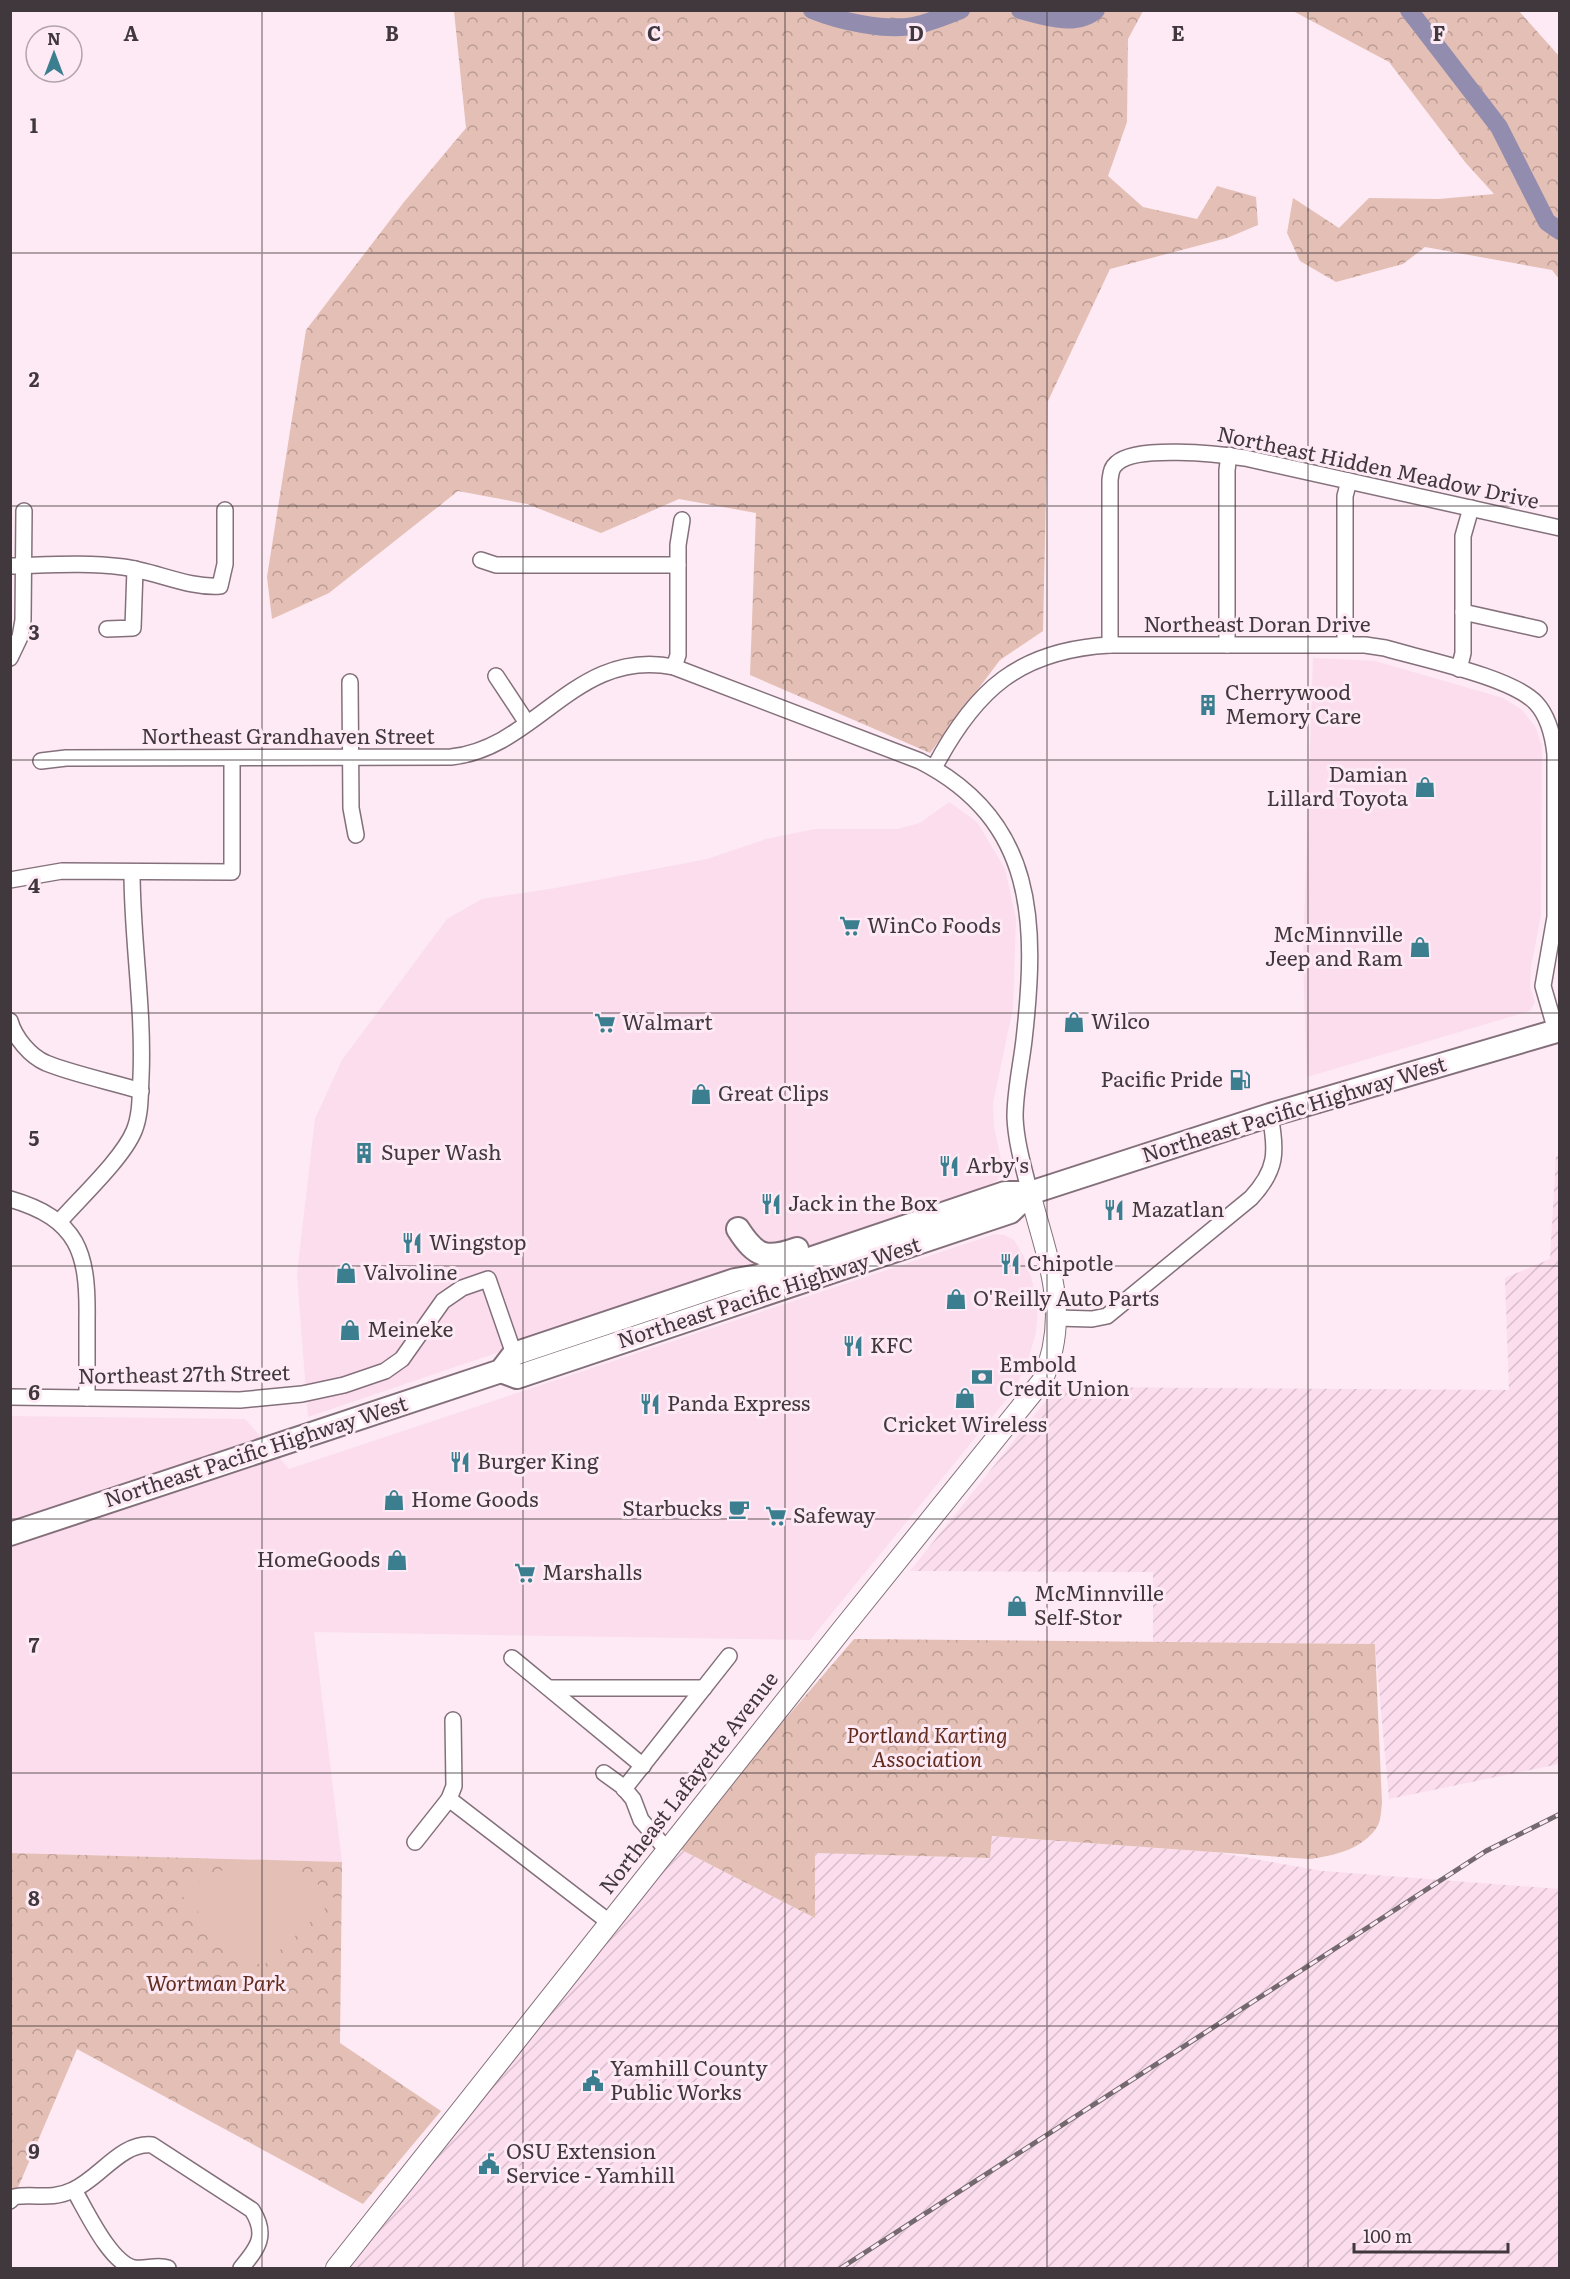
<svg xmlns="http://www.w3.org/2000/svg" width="1570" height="2279" font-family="Literata,serif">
	<defs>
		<pattern id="industrial-furrows" width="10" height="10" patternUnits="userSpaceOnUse" patternTransform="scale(1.5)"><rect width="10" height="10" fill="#fbdded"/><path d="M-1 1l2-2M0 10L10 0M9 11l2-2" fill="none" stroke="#d8becc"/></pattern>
		<pattern id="forest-crowns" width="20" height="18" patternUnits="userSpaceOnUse" patternTransform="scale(1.5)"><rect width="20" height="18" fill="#e4bfb5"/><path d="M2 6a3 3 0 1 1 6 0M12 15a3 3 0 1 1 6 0" fill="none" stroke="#ba9c94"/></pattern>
	</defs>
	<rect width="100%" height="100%" fill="#fdeaf4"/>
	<g fill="#fbdded">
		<path d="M1313 658 1375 661 1503 698 1522 710 1536 728 1542 747 1541 915 1531 967 1530 987 1535 1002 1530 1011 1307 1077 1303 959Z"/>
		<path d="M949 802 977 822 1005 869 1016 919 1013 1008 993 1103 994 1127 1002 1164 1001 1173 997 1180 990 1185 308 1417 297 1274 315 1119 342 1060 447 919 482 899 556 888 707 859 766 839 815 829H898L920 823Z"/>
		<path d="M995 1234 1004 1235 1014 1240 1023 1255 1031 1277 1038 1305 1036 1332 1028 1360 1015 1389 810 1640 314 1632 342 1862 11 1853V1416L245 1419 289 1469Z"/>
	</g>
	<g fill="url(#industrial-furrows)">
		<path d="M1556 1156H1559V1764L1389 1799 1375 1644 1153 1642V1572L910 1571 1057 1387 1509 1390 1505 1278 1550 1259Z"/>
		<path d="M992 1836 1215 1852 1322 1871 1559 1889V2268H349L676 1847 815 1918V1853L990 1858Z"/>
	</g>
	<g fill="url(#forest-crowns)">
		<path d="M454 11H1143L1128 39 1127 122 1108 176 1143 207 1197 219 1217 186 1256 197 1258 225 1227 238 1110 269 1048 401 1043 631 1000 660 930 753 750 675 756 513 679 499 601 533 527 504 458 491 329 593 272 619 267 577 306 330 404 202 466 128Z"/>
		<path d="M1293 11H1519L1559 56V279L1552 270 1425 247 1403 264 1336 282 1300 261 1287 233 1293 198 1339 228 1369 198 1439 199 1494 194 1465 162 1389 62Z"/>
		<path d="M854 1639 1375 1644 1382 1803C1381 1811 1381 1821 1377 1827 1363 1849 1334 1856 1309 1859L992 1836 990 1858 815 1853V1918L676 1847Z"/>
		<path d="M11 1853 342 1862 340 2043 441 2111 363 2204 77 2049 14 2197H11Z"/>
	</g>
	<path fill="#e4bfb5" d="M270 1863C297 1868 315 1880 335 1899L265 1964H251L182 1896C205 1871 237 1864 270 1863Z"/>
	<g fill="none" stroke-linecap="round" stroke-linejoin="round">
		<g stroke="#928caf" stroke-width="18">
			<path d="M812 10C839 21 884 31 913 26 929 23 946 16 961 10"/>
			<path d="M1020 10C1043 16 1076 28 1096 10"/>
			<path d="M1409 10 1499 127 1547 222 1560 231"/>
		</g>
		<defs>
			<g id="minor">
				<path d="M481 560 496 565H678"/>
				<path d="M10 566C48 565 86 562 123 567 155 571 187 588 220 586L225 564V510"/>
				<path d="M1463 612 1539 629"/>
				<path d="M107 629 133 628 135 569"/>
				<path d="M1345 644V496L1349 481"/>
				<path d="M1110 645V480C1111 473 1111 468 1117 463 1136 445 1219 454 1245 458L1560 528"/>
				<path d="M1227 645V470L1229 455"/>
				<path d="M10 658 20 637 23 620 24 511"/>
				<path d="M674 667 678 655V545L682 520"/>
				<path d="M1459 669 1463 653V536L1471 508"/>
				<path d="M496 676 527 723"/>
				<path d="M350 682 351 808 356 835"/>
				<path d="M41 761 66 758 451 757C537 748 576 647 674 667L920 761C1037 821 1037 924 1024 1040 1021 1066 1015 1091 1015 1117 1016 1143 1024 1169 1030 1193"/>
				<path d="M934 768C975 690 1019 650 1110 645H1365L1385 648C1422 659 1512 677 1536 703 1549 717 1553 736 1555 754V917L1543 986 1556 1031"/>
				<path d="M10 880 62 871 232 872V758"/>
				<path d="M10 1021C15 1038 30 1056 46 1063 73 1074 112 1082 141 1091"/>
				<path d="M10 1199C79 1219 88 1253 87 1319 87 1345 87 1372 87 1398"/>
				<path d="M59 1222C80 1198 123 1158 134 1131 141 1114 140 1095 141 1077 144 1008 132 940 132 872"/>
				<path d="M1057 1318 1092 1319 1107 1316 1251 1198C1277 1170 1277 1152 1270 1115"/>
				<path d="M10 1397 240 1400 302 1394 344 1385 385 1371 402 1359 443 1301 462 1288 488 1279 514 1354"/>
				<path d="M512 1658 643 1766"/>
				<path d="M549 1688H704"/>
				<path d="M604 1773 622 1786 633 1799 641 1820 667 1850"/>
				<path d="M624 1789 729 1656"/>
				<path d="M449 1799 454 1786 453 1720"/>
				<path d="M415 1842 449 1799 609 1922"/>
				<path d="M74 2190C86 2210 110 2263 134 2268 146 2270 156 2264 168 2268"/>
				<path d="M10 2201 14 2197C34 2193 50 2201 73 2190 100 2178 121 2142 152 2145L252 2210C268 2235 258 2248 241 2268"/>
			</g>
			<path id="major" d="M336 2268 840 1632 1042 1381C1072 1314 1047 1259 1030 1193"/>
			<g id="highway">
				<path d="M738 1229C756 1257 766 1260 797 1249"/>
				<path d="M501 1371 517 1377 1010 1212 1030 1193"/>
				<path d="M10 1534 495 1373 501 1371 514 1354 735 1280 759 1276 1005 1193H1030L1270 1115 1560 1030"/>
			</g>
		</defs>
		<use href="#minor" stroke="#84707b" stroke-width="18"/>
		<use href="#major" stroke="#84707b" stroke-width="22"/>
		<use href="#highway" stroke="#84707b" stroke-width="26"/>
		<use href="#minor" stroke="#fff" stroke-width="15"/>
		<use href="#major" stroke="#fff" stroke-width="20"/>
		<use href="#highway" stroke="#fff" stroke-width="22"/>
		<defs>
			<path id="rail" d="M841 2268 1486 1851 1560 1814"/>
		</defs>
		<use href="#rail" stroke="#74696f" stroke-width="5"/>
		<use href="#rail" stroke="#fdeaf4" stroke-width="3" stroke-dasharray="9" stroke-linecap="butt"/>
	</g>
	<path fill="none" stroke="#41383d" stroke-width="1.5" stroke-opacity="0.55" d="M262 10V2268M523 10V2268M785 10V2268M1047 10V2268M1308 10V2268M10 253H1560M10 506H1560M10 760H1560M10 1013H1560M10 1266H1560M10 1519H1560M10 1773H1560M10 2026H1560"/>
	<defs>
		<symbol id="building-bare" viewBox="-9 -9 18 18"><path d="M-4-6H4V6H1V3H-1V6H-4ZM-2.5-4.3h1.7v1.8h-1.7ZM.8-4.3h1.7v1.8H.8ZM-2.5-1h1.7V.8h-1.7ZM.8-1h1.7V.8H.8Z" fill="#3b7e8f" stroke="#fdeaf4" stroke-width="2.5" paint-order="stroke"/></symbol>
		<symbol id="shop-bare" viewBox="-9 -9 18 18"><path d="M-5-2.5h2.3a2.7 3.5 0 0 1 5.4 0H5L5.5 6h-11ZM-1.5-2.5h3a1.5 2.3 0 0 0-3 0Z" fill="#3b7e8f" stroke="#fdeaf4" stroke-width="2.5" paint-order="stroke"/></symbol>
		<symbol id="supermarket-bare" viewBox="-9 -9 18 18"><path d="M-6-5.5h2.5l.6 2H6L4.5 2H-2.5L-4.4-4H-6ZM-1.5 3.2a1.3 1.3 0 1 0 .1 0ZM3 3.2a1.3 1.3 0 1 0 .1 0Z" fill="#3b7e8f" stroke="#fdeaf4" stroke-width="2.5" paint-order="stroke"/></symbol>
		<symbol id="fuel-bare" viewBox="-9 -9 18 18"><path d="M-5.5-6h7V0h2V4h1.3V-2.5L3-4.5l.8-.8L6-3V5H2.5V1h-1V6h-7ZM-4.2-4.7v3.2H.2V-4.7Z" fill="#3b7e8f" stroke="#fdeaf4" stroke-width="2.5" paint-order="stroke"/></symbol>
		<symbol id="restaurant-bare" viewBox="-9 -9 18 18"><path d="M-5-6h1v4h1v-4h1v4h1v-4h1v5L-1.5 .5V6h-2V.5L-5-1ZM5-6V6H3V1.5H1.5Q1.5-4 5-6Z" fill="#3b7e8f" stroke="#fdeaf4" stroke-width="2.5" paint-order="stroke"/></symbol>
		<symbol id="bank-bare" viewBox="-9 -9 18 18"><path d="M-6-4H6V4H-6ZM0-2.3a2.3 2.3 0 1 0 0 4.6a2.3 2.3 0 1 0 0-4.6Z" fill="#3b7e8f" stroke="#fdeaf4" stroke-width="2.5" paint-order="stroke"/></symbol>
		<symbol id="cafe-bare" viewBox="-9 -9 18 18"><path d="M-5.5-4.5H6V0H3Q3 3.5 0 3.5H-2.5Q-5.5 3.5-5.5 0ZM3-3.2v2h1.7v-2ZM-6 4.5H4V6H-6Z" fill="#3b7e8f" stroke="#fdeaf4" stroke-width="2.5" paint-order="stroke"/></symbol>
		<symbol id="civic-bare" viewBox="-9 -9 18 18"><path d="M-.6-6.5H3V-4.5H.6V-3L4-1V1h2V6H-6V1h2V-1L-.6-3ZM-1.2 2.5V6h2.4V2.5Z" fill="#3b7e8f" stroke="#fdeaf4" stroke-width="2.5" paint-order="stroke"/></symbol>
	</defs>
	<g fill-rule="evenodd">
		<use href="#building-bare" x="1193" y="690" width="30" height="30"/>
		<use href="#shop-bare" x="1410" y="772" width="30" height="30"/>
		<use href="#supermarket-bare" x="835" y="911" width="30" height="30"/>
		<use href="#shop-bare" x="1405" y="932" width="30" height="30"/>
		<use href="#shop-bare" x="1059" y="1007" width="30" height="30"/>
		<use href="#supermarket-bare" x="590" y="1008" width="30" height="30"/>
		<use href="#fuel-bare" x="1225" y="1065" width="30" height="30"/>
		<use href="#shop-bare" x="686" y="1079" width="30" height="30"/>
		<use href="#building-bare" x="349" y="1138" width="30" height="30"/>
		<use href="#restaurant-bare" x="934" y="1151" width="30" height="30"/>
		<use href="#restaurant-bare" x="756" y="1189" width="30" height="30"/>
		<use href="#restaurant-bare" x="1099" y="1195" width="30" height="30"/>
		<use href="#restaurant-bare" x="397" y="1228" width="30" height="30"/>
		<use href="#restaurant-bare" x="995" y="1249" width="30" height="30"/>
		<use href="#shop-bare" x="331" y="1258" width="30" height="30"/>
		<use href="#shop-bare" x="941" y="1284" width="30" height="30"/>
		<use href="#shop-bare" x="335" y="1315" width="30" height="30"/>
		<use href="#restaurant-bare" x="838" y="1331" width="30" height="30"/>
		<use href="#bank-bare" x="967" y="1362" width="30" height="30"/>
		<use href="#shop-bare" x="950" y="1383" width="30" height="30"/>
		<use href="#restaurant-bare" x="635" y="1389" width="30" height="30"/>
		<use href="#restaurant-bare" x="445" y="1447" width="30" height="30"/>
		<use href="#shop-bare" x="379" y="1485" width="30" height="30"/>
		<use href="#cafe-bare" x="724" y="1494" width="30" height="30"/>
		<use href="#supermarket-bare" x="761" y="1501" width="30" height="30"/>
		<use href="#shop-bare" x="382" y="1545" width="30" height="30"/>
		<use href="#supermarket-bare" x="510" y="1558" width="30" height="30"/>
		<use href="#shop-bare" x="1002" y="1591" width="30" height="30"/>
		<use href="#civic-bare" x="578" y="2066" width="30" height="30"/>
		<use href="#civic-bare" x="474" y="2149" width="30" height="30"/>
	</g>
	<g text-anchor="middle" stroke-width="6" stroke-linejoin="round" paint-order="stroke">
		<g font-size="21" fill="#41383d" stroke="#fdeaf4">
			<text transform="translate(1378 468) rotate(12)" y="7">Northeast Hidden Meadow Drive</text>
			<text x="1257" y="632">Northeast Doran Drive</text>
			<text x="288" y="744">Northeast Grandhaven Street</text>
			<text transform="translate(1294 1110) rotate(-17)" y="7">Northeast Pacific Highway West</text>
			<text transform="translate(769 1293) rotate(-18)" y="7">Northeast Pacific Highway West</text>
			<text transform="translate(184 1375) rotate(-1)" y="7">Northeast 27th Street</text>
			<text transform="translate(256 1452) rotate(-18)" y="7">Northeast Pacific Highway West</text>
			<text transform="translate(689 1783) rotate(-52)" y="7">Northeast Lafayette Avenue</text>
		</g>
		<g font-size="21" fill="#41383d" stroke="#fdeaf4" text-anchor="start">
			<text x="1225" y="700">Cherrywood<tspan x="1225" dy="24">Memory Care</tspan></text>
			<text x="1408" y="782" text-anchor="end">Damian<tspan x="1408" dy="24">Lillard Toyota</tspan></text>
			<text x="867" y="933">WinCo Foods</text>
			<text x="1403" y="942" text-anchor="end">McMinnville<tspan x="1403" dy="24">Jeep and Ram</tspan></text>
			<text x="1091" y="1029">Wilco</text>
			<text x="622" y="1030">Walmart</text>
			<text x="1223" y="1087" text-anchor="end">Pacific Pride</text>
			<text x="718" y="1101">Great Clips</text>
			<text x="381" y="1160">Super Wash</text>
			<text x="966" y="1173">Arby's</text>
			<text x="788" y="1211">Jack in the Box</text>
			<text x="1131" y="1217">Mazatlan</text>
			<text x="429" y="1250">Wingstop</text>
			<text x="1027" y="1271">Chipotle</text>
			<text x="363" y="1280">Valvoline</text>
			<text x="973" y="1306">O'Reilly Auto Parts</text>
			<text x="367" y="1337">Meineke</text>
			<text x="870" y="1353">KFC</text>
			<text x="999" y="1372">Embold<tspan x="999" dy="24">Credit Union</tspan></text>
			<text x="667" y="1411">Panda Express</text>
			<text x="965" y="1432" text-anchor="middle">Cricket Wireless</text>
			<text x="477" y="1469">Burger King</text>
			<text x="411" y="1507">Home Goods</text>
			<text x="722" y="1516" text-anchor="end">Starbucks</text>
			<text x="793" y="1523">Safeway</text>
			<text x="380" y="1567" text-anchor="end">HomeGoods</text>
			<text x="542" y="1580">Marshalls</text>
			<text x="1034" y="1601">McMinnville<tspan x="1034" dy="24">Self-Stor</tspan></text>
			<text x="610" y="2076">Yamhill County<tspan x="610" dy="24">Public Works</tspan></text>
			<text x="506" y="2159">OSU Extension<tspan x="506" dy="24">Service - Yamhill</tspan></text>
		</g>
		<g font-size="21" font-style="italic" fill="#622c1f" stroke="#fdeaf4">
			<text x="927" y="1743">Portland Karting<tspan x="927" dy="24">Association</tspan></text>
			<text x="216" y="1991">Wortman Park</text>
		</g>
	</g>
	<g font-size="20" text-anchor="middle" font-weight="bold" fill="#41383d" stroke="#fdeaf4" stroke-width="6" stroke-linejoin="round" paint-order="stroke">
		<text x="131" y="41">A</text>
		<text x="392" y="41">B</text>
		<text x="654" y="41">C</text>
		<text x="916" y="41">D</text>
		<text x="1178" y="41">E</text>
		<text x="1439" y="41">F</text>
		<text x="34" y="133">1</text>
		<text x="34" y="387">2</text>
		<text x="34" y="640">3</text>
		<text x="34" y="893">4</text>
		<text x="34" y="1146">5</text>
		<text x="34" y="1400">6</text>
		<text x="34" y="1653">7</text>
		<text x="34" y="1906">8</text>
		<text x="34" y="2159">9</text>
	</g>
	<rect width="1570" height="2279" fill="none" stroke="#41383d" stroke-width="24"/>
	<g transform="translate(54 54)"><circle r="28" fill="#fdeaf4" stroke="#b2a3ab" stroke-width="1.5"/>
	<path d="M0-4.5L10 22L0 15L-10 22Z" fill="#3b7e8f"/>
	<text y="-9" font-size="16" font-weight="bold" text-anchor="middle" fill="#41383d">N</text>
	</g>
	<path d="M1354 2243v9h154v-9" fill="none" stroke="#41383d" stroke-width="3"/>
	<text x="1363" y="2243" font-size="18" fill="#41383d" stroke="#fdeaf4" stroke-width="4.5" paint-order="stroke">100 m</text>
</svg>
